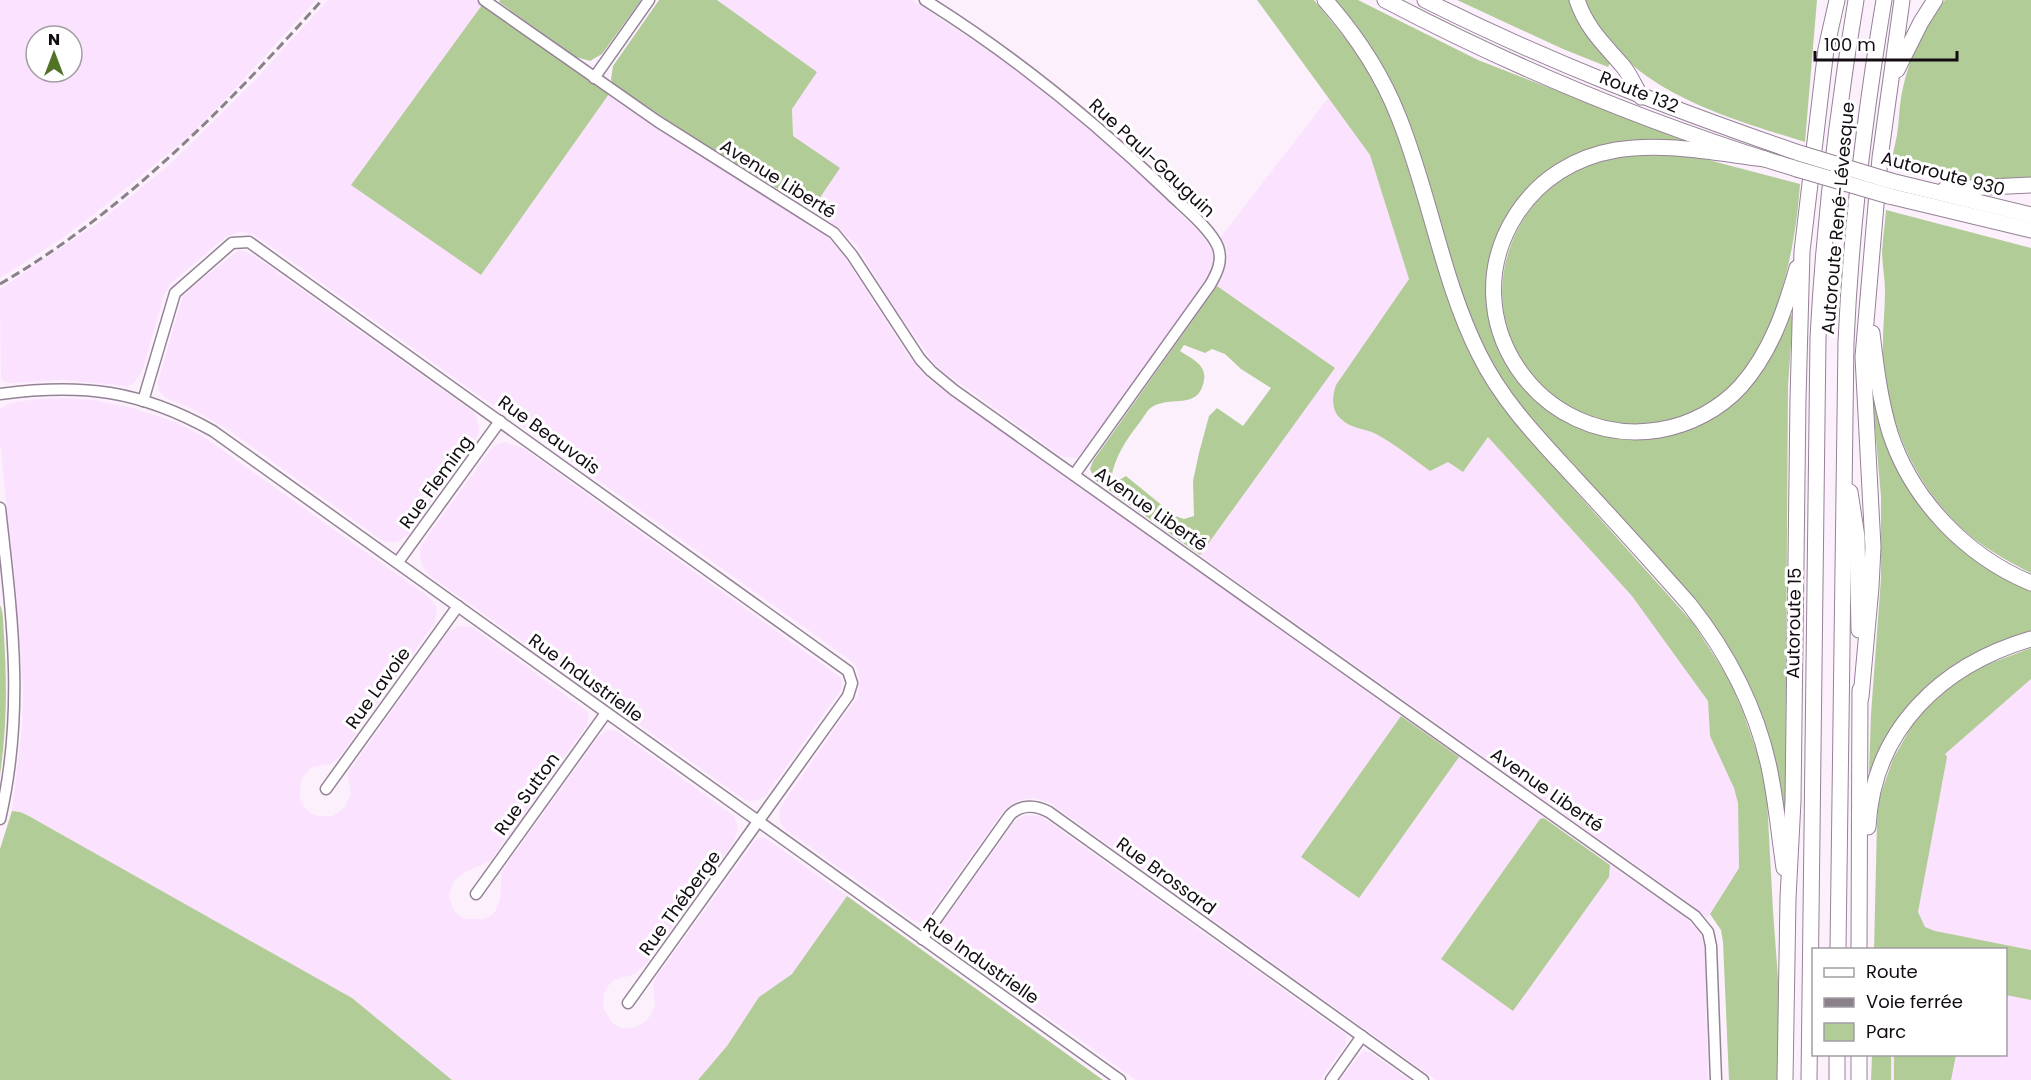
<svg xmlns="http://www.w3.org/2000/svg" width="2031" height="1080" font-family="Poppins,sans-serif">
	<rect width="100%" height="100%" fill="#fcf0fd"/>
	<g fill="#fbe2fe" fill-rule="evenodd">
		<path d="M0 0H316L218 107 188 137 108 203 64 237 0 278ZM36 36H72V72H36Z"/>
		<path d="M328 0H475L482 5 352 184 481 275 609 94 667 135 815 226 829 238 842 253 909 356 928 379 1401 716 1301 857 1359 898 1459 757 1544 818 1540 819 1441 958 1513 1011 1609 877 1610 865 1681 914 1698 930 1701 936 1705 952 1708 1080H1436L1050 803 1035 798 1019 800 1004 810 927 917 920 922 914 921 786 830 780 822 779 811 781 806 858 696 860 679 856 666 850 660 253 234 240 232 227 236 170 284 164 295 142 371 134 383 127 386 63 380 9 383 1 379 0 289 102 220 169 165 257 78Z"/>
		<path d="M717 0H912L998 57 1061 104 1125 160 1203 236 1213 253 1214 263 1207 279 1085 449 1076 458 1064 457 1058 454 936 366 893 306 857 246 840 229 805 204 813 205 793 137 792 109 817 72Z"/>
		<path d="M1329 97 1370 155 1409 279 1336 385 1341 419 1351 426 1373 432 1383 438 1448 462 1463 472 1488 437 1632 596 1653 623 1708 701 1710 736 1735 788 1738 803 1739 868 1707 918 1688 902 1200 555 1335 368 1217 286 1223 276 1227 257 1226 249 1220 238Z"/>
		<path d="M239 250 250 253 472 411 477 418 479 431 476 439 409 533 403 538 397 542H388L380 539 230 431 187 406 167 399 159 391 158 382 182 298 190 289Z"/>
		<path d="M65 398 93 400 133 408 175 422 201 435 426 595 435 604 437 610 435 622 340 756 331 764 312 767 301 779 300 798 302 804 310 813 317 816H333L345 807 351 793 348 775 350 770 447 633 459 626 472 627 587 711 589 715 587 725 490 861 465 872 453 882 449 895 454 911 460 916 466 919H483L492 915 496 910 500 899 502 871 599 736 608 730 617 731 734 816 738 829 734 842 646 964 635 974 614 980 608 986 604 993 603 1008 613 1024 622 1028H631L641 1025 648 1019 655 1006 653 986 655 979 757 838H765L847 896 792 974 759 997 727 1046 698 1080H452L352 998 27 815 20 812 12 811 22 727 23 689 12 559 0 442V409L10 403 37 399Z"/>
		<path d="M505 442 523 448 840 677 842 682 841 690 766 795 759 800 749 801 742 798 429 575 423 567 420 558V549L425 540 490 450 498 444Z"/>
		<path d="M2031 679V1080H1890L1891 1055 2006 1054V950L1893 949 1939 759Z"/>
		<path d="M1026 815 1041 816 1346 1035V1044L1320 1080H1136L942 942 938 935V928L1016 820Z"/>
		<path d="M1363 1051 1371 1053 1409 1080H1340Z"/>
	</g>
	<g fill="#b2cc97" fill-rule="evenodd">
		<path d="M500 0H641L602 54 590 61 576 57 499 2Z"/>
		<path d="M659 0H717L817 72 792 109 793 136 840 168 817 202 813 205 805 204 771 185 702 143 613 84 611 79 613 66Z"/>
		<path d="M1257 0H1314L1358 54 1376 83 1398 137 1441 271 1472 356 1489 388 1526 436 1693 623 1729 679 1743 712 1763 770 1767 799 1773 911 1779 992 1778 1080H1729L1723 942 1721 930 1710 914 1739 868 1738 803 1734 788 1710 736 1708 701 1632 596 1488 437 1463 472 1448 462 1430 471C1412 458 1395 444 1376 434 1364 428 1351 429 1341 419 1331 410 1332 397 1336 385L1409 279 1370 155Z"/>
		<path d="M1331 0H1358L1478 60 1686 141V145C1654 145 1617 139 1586 150 1558 160 1537 178 1519 202 1429 318 1545 475 1683 432 1737 415 1772 366 1790 315L1793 316 1788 386 1785 826 1737 665 1520 410 1486 354 1464 303 1412 137Z"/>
		<path d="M1457 0H1571C1579 25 1593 43 1610 63L1608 67 1563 49Z"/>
		<path d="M1585 0H1817L1805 142C1725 117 1618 88 1585 0Z"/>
		<path d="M1945 0H2031V177C1984 187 1936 179 1891 167 1892 156 1895 146 1897 135 1899 123 1899 110 1901 98 1907 63 1922 27 1945 0Z"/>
		<path d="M482 5 609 94 481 275 351 185Z"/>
		<path d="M1634 155 1687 156 1701 158 1800 184C1796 243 1780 326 1743 373 1708 417 1642 439 1588 417 1515 387 1481 305 1516 233 1541 182 1579 163 1634 155Z"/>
		<path d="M1886 210 2031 248V573C2011 563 1991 552 1973 538 1919 495 1886 423 1883 355 1882 334 1885 313 1885 291 1885 278 1882 264 1882 251 1883 237 1885 223 1886 210Z"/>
		<path d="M1217 286 1335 368 1200 555 1095 480 1090 469 1093 461ZM1184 345 1205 353 1212 349 1225 354 1241 369 1271 388 1243 426 1217 408 1209 416 1199 453 1193 481 1194 516 1184 519 1175 516 1126 476 1116 482 1111 479C1115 456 1126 440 1140 422 1143 418 1147 410 1152 407 1171 395 1199 411 1204 380 1207 365 1191 358 1180 351Z"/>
		<path d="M1870 369 1909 487 2031 589V634L1952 669 1873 772H1869L1871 714 1881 578V497Z"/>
		<path d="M0 605C4 612 3 626 4 636 7 683 7 728 0 775Z"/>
		<path d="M2031 648V679L1945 754 1947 757 1918 912 1925 927 1935 931 2031 950V1000L2006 995V950H1874L1877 823 1879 799 1893 759 1914 722 1941 693 1975 669Z"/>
		<path d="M1401 716 1459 757 1359 898 1301 857Z"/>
		<path d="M12 811 20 812 27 815 352 998 452 1080H0V849Z"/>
		<path d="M1544 818 1610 865 1609 877 1513 1011 1441 959 1540 819Z"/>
		<path d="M847 896 1103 1080H698L727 1046 759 997 792 974Z"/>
		<path d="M1872 1055H1891V1080H1871Z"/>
		<path d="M1894 1055H1956L1951 1080H1894Z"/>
	</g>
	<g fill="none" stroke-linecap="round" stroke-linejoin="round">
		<defs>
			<g id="minor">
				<path d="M484 0 657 121 834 233 852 255 920 359 931 371 954 390 1695 916 1708 932 1711 946 1716 1080"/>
				<path d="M925 0C1013 55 1094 121 1169 193 1183 207 1210 228 1218 247 1223 261 1217 273 1210 285L1074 475"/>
				<path d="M594 78 649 0"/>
				<path d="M0 394C82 383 140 390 213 431L1120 1080"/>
				<path d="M143 401 175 293 232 243 249 242 848 671 852 683 848 696 628 1003"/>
				<path d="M0 508C12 616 25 711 0 819"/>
				<path d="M398 562 500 421"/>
				<path d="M326 789 458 606"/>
				<path d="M476 894 606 713"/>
				<path d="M922 939 1010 815C1021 804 1036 805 1049 812L1423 1080"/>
				<path d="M1331 1080 1362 1036"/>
			</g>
			<g id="highway">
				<path d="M1325 0C1356 35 1382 74 1399 118 1430 195 1442 280 1479 354 1502 401 1538 438 1573 476 1612 518 1651 561 1689 604 1727 652 1756 707 1769 767 1776 800 1779 834 1784 868"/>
				<path d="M1385 0C1516 69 1655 126 1797 169"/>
				<path d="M1425 0C1546 61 1671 109 1799 153"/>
				<path d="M1577 0C1587 29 1603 43 1622 65 1630 74 1635 87 1641 97"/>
				<path d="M1897 70 1921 22 1935 0"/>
				<path d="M1765 159C1716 153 1665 142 1616 150 1575 157 1539 179 1516 215 1450 318 1539 449 1659 430 1690 425 1720 409 1741 386 1771 352 1785 310 1797 268"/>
				<path d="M1891 181 2031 215"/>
				<path d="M1945 189 2031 185"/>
				<path d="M1889 196 2031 230"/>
				<path d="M1872 333C1876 367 1880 400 1890 433 1912 500 1966 556 2031 583"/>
				<path d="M1850 492 1857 537 1859 630"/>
				<path d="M1861 697 1871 587 1873 547 1863 357 1880 158 1902 0"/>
				<path d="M1868 827C1873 729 1942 665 2031 639"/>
				<path d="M1838 950 1846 342C1851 227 1865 113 1884 0"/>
				<path d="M1859 950 1860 690"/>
				<path d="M1859 1054V1080"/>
				<path d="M1785 1080 1788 898 1793 801 1798 399 1802 251 1826 49 1837 0"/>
				<path d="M1809 1080 1818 338C1824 224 1837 112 1856 0"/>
				<path d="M1837 1080V1054"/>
			</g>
		</defs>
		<use href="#minor" stroke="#948296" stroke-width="13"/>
		<use href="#highway" stroke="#948296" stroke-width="17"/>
		<use href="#minor" stroke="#fff" stroke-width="10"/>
		<use href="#highway" stroke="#fff" stroke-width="15"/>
		<path stroke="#8a818b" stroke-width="3" stroke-dasharray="9 4.5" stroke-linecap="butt" d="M0 284C125 211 226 107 322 0"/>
		<defs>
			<g id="highway-bridge">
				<path d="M1799 153 1891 181"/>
				<path d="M1797 169 1889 196"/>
			</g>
		</defs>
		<use href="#highway-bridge" stroke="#948296" stroke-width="17" stroke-linecap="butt"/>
		<use href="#highway-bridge" stroke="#fff" stroke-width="15"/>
	</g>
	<g text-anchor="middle" stroke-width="6" stroke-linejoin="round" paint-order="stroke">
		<g font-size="18" fill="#130c13" stroke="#fff">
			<text transform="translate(1639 92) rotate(22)" y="6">Route 132</text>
			<text transform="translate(1152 158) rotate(43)" y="6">Rue Paul-Gauguin</text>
			<text transform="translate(1943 174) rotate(15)" y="6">Autoroute 930</text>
			<text transform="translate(778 179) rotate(32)" y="6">Avenue Liberté</text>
			<text transform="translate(1838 218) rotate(-85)" y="6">Autoroute René-Lévesque</text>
			<text transform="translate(549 435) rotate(36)" y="6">Rue Beauvais</text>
			<text transform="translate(436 482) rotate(-54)" y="6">Rue Fleming</text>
			<text transform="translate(1151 509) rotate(35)" y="6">Avenue Liberté</text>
			<text transform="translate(1794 623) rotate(-89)" y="6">Autoroute 15</text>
			<text transform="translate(586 678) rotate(36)" y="6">Rue Industrielle</text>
			<text transform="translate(378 688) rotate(-54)" y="6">Rue Lavoie</text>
			<text transform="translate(1547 790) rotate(35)" y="6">Avenue Liberté</text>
			<text transform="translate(527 794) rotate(-54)" y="6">Rue Sutton</text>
			<text transform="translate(1166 876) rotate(36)" y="6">Rue Brossard</text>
			<text transform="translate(680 903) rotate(-54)" y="6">Rue Théberge</text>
			<text transform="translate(981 961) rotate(35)" y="6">Rue Industrielle</text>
		</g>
	</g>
	<rect x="1812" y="948" width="195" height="108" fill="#ffffff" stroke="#a19ea1" stroke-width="1.5"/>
	<rect x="1824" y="968" width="30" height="9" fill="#ffffff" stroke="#a19ea1" stroke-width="1.5"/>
	<text x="1866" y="978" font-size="18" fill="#130c13">Route</text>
	<rect x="1824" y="998" width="30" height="9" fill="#8a818b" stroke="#a19ea1" stroke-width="1.5"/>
	<text x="1866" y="1008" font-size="18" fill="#130c13">Voie ferrée</text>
	<rect x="1824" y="1023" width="30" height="18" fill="#b2cc97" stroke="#a19ea1" stroke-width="1.5"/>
	<text x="1866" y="1038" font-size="18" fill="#130c13">Parc</text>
	<g transform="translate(54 54)"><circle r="28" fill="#ffffff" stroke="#a19ea1" stroke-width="1.5"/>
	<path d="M0-4.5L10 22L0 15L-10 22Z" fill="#527228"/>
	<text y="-9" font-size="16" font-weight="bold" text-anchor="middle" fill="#130c13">N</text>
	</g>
	<path d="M1815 51v9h142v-9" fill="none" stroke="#130c13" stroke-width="3"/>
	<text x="1824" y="51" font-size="18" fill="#130c13" stroke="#ffffff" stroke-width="4.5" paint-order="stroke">100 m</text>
</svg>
